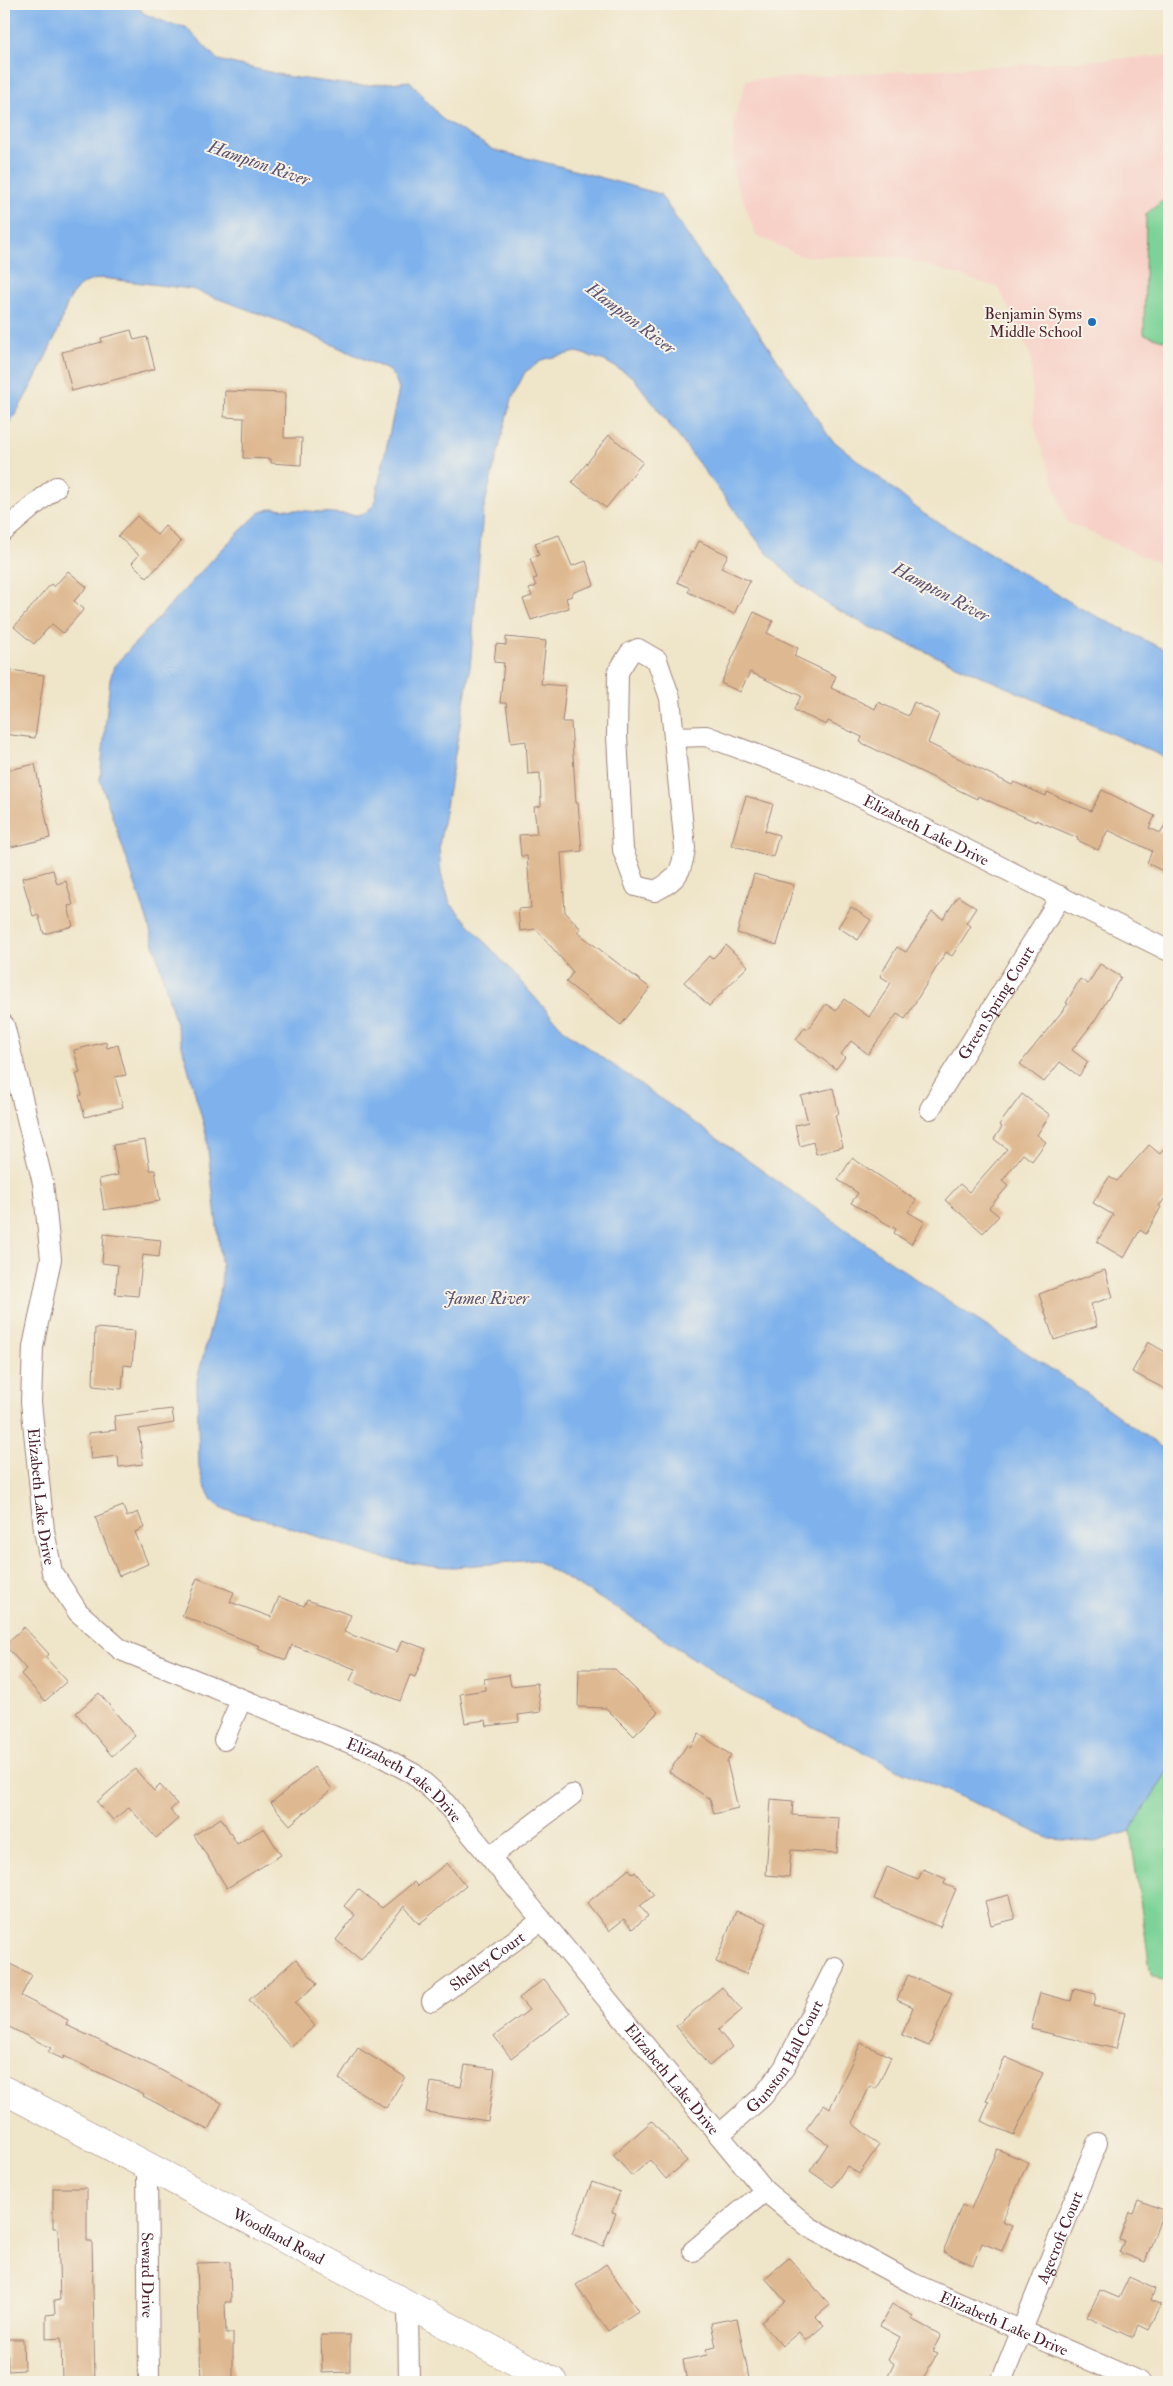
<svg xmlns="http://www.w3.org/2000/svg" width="1173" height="2386" font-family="'IM FELL Double Pica',serif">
	<rect width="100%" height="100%" fill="#f7f3e8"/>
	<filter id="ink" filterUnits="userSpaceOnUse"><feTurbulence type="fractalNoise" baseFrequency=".02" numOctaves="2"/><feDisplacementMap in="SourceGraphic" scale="10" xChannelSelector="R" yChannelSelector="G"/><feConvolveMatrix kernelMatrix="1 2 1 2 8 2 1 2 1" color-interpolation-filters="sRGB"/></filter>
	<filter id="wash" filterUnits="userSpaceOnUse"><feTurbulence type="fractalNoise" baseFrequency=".0096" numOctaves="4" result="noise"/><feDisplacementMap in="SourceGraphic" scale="20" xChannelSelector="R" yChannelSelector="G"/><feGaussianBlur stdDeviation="1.12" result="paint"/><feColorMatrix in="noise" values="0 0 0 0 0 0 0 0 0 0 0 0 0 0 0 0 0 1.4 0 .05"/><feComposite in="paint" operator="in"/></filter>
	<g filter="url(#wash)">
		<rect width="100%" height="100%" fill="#efe5c9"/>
		<path fill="#f7d1c8" d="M1169 56V568L1067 522 1034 425 1031 356 999 288 901 257 801 256 756 235 733 173 734 120 746 80Z"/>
		<g fill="#7dd397" stroke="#647961">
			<path d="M1162 201H1169V342L1144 334 1146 214Z"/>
			<path d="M1169 1769V1984L1151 1975 1130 1831Z"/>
		</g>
		<path fill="#7fb2ec" stroke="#64688c" d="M4 4H135L145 14 170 24 186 27 218 60 290 77 359 86 410 81 442 119 494 150 559 166 660 194 707 265 753 324 830 438 924 514 1080 608 1169 652V759L870 627 830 606 797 582 767 553 633 377 605 361 577 352 544 359 525 372 511 400 483 511 470 668 439 846 441 874 450 903 565 1031 917 1280 1078 1387 1169 1453V1769L1130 1831 1095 1842 1050 1839 977 1804 903 1772 747 1694 625 1613 535 1560 454 1567 429 1566 378 1557 273 1522 226 1510 218 1505 212 1500 204 1485 199 1468 197 1380 221 1286 222 1269 206 1133 147 919 100 780 110 680 114 666 223 548 259 513 273 508 356 515 365 513 374 505 399 389 395 378 388 370 285 323 191 289 102 278C93 280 83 282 77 289 65 301 63 320 56 335 41 367 25 402 4 431Z"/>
		<g id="blocks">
			<g fill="#deb890">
				<path d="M131 330 134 340 147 337 155 369 72 391 62 352 102 342 101 338Z"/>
				<path d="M225 391 285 393 284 438H302L301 465 271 463V459L243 458 244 418 224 417Z"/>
				<path d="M609 435 643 462 606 508 572 482Z"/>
				<path d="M137 516 157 535 165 526 181 542 147 578 132 563 139 555 118 536Z"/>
				<path d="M559 535 572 566 586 561 594 585 571 593 572 596 566 598 569 608 531 620 523 599 532 596 529 589 536 586 533 579 537 578 530 558 539 555 535 543Z"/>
				<path d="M699 541 728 555 721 568 750 581 734 614 688 592 690 588 677 582 691 552 693 553Z"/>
				<path d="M68 571 87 587 74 601 84 609 63 633 52 624 34 644 14 627 51 584 54 587Z"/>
				<path d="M754 612 773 621 767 633 798 648 794 656 836 676 831 688 875 709 878 702 908 716 914 702 939 714 928 743 1012 785 1014 782 1046 796 1047 792 1091 811 1102 790 1155 816 1149 828 1161 833 1169 815V874L1147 863 1152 851 1108 830 1098 850 1077 840 1078 838 1036 820V822L978 796 977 799 860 742 862 737 828 721 826 725 794 710 801 696 750 672 740 692 721 683Z"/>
				<path d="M506 637 546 641 541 684 566 686 562 722H571L576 803H578L582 851 561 853 565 912 581 929 577 932 650 988 621 1025 566 982 573 972 536 929 520 931 518 909 531 908 527 856H521L519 835 537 834 534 807 541 806 540 773 528 774 526 741 511 743 506 703H500L504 663 494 662 496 644 506 645Z"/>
				<path d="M4 669 44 675 35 738 4 734Z"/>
				<path d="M35 764 50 838 11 847 4 811V771Z"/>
				<path d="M746 796 773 804 765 831 779 835 773 857 731 845Z"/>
				<path d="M53 870 57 884 66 881 73 905 68 906 73 926 44 934 38 914 33 916 22 878Z"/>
				<path d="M754 874 794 885 777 945 737 933Z"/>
				<path d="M958 896 976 908 966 923 971 926 952 956 946 952 905 1019 897 1014 868 1054 851 1041 841 1054 845 1057 836 1069 796 1040 805 1027 808 1029 826 1004 836 1011 844 999 869 1017 891 983 880 976 897 947 906 952 932 912 943 919Z"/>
				<path d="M851 907 871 920 858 940 838 927Z"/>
				<path d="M726 945 748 966 709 1006 684 982 709 956 712 959Z"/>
				<path d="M1100 964 1121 977 1095 1020 1072 1050 1088 1062 1079 1076 1060 1062 1044 1082 1020 1064 1068 1004 1066 1003 1080 979 1088 984Z"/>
				<path d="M106 1042 107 1048 118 1045 126 1075 115 1077 123 1107 85 1117 79 1095H82L76 1074 80 1073 74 1050Z"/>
				<path d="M833 1088 839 1114 835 1115 843 1147 816 1154 813 1142 800 1146 795 1125 808 1122 801 1096Z"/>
				<path d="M1022 1094 1050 1115 1037 1135 1046 1142 1032 1161 1023 1154 1002 1181 1008 1186 989 1208 999 1216 983 1233 945 1200 960 1184 969 1192 1007 1149 994 1139 1002 1127 999 1125Z"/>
				<path d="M145 1140 150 1170H155L160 1201 104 1210 99 1179 118 1175 113 1145Z"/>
				<path d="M1169 1143V1193L1159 1206 1161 1207 1146 1234 1140 1230 1124 1258 1097 1242 1113 1215 1093 1203 1109 1177 1117 1181 1149 1145 1160 1154Z"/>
				<path d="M852 1158 916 1200 908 1212 925 1222 911 1244 894 1233 896 1229 851 1203 858 1193 838 1180Z"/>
				<path d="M104 1234 161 1240 159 1257 143 1255 138 1296 115 1294 118 1265 102 1263Z"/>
				<path d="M1105 1270 1113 1297 1091 1304 1097 1326 1054 1340 1039 1294Z"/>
				<path d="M95 1328 135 1331 132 1366 124 1365 122 1389 93 1386Z"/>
				<path d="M1148 1342 1169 1354V1391L1132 1372Z"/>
				<path d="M172 1409 174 1423 139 1429 143 1464 119 1467 118 1456 91 1459 88 1433 116 1430 114 1416Z"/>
				<path d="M123 1506 127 1517 138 1512 144 1528 135 1532 148 1564 119 1576 95 1517Z"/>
				<path d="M197 1578 234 1592 230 1602 271 1617 279 1597 304 1606 307 1600 351 1615 344 1632 397 1652 402 1640 426 1649 415 1677 410 1675 400 1701 350 1681 355 1669 292 1645 286 1660 258 1649 260 1646 182 1616Z"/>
				<path d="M24 1627 49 1654 45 1657 67 1681 45 1701 21 1674 26 1669 5 1645Z"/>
				<path d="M579 1669H615L658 1712 634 1736 606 1708 578 1707Z"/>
				<path d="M509 1675 511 1686 537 1683 541 1712 518 1715 519 1722 487 1726 486 1720 465 1723 460 1694 485 1690 484 1679Z"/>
				<path d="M99 1693 135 1736 112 1756 76 1713Z"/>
				<path d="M699 1734 731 1755 727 1762 738 1808 714 1814 710 1799 669 1772 687 1745 690 1747Z"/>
				<path d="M314 1767 332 1789 290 1825 271 1803Z"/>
				<path d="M135 1769 154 1791 160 1785 177 1804 170 1810 178 1819 156 1838 129 1807 113 1820 97 1802Z"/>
				<path d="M771 1799 793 1801 792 1815 839 1818 837 1853 791 1850 789 1877 766 1875Z"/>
				<path d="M221 1818 237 1844 264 1828 281 1855 227 1888 194 1835Z"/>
				<path d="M447 1863 466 1886 419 1924 404 1906 361 1960 336 1940 355 1915 344 1906 358 1889 382 1908 414 1882 418 1886Z"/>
				<path d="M887 1867 918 1880 923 1869 946 1879 944 1884 956 1889 940 1927 874 1899Z"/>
				<path d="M629 1869 633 1874 635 1872 654 1895 640 1906 648 1916 632 1929 624 1919 609 1931 587 1903Z"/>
				<path d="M1009 1895 1015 1919 991 1925 985 1901Z"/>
				<path d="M736 1911 767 1923 746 1974 716 1962Z"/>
				<path d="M296 1959 317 1984 295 2003 315 2026 290 2047 249 2000Z"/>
				<path d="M4 1961 32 1975 21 1996 68 2020 66 2025 157 2068 222 2103 208 2130 143 2096 144 2094 64 2056 63 2059 48 2052 51 2048 5 2025 4 2027Z"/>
				<path d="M908 1975 952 1993 929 2046 902 2035 913 2007 897 2000Z"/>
				<path d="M544 1979 570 2013 511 2058 494 2036 529 2010 519 1998Z"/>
				<path d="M722 1987 742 2010 718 2030 732 2047 709 2066 676 2026Z"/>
				<path d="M1074 1989 1096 1994 1094 2006 1125 2013 1116 2049 1031 2029 1040 1993 1071 2001Z"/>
				<path d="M861 2043 891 2057 876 2089 870 2086 852 2123 879 2145 859 2174 847 2166 833 2187 810 2171 828 2144 806 2129 824 2104 830 2108Z"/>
				<path d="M358 2048 405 2077 386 2108 339 2079Z"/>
				<path d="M1005 2057 1043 2073 1014 2135 981 2121 989 2102 986 2101Z"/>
				<path d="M465 2065 495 2069 488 2121 426 2112 431 2082 461 2087Z"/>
				<path d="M652 2121 687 2161 666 2179 650 2160 632 2176 613 2155Z"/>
				<path d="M997 2149 1028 2162 1002 2222 1012 2226 1002 2251 982 2243 973 2265 943 2252 962 2205 971 2209Z"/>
				<path d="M592 2182 620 2192 612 2212 616 2213 603 2246 572 2234Z"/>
				<path d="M53 2188H87V2241H92L95 2382H62L61 2338 46 2339V2315L55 2314 54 2301 60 2300 58 2228H53Z"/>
				<path d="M1138 2200 1164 2210 1145 2262 1119 2252 1124 2241 1119 2239 1129 2212 1133 2213Z"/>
				<path d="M789 2258 830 2305 816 2317 824 2325 806 2341 799 2332 782 2346 761 2322 785 2301 765 2278Z"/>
				<path d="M230 2262 231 2302H225L226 2333H233V2382H201L197 2263Z"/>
				<path d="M606 2264 638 2311 608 2331 576 2285Z"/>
				<path d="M1129 2277 1155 2289 1151 2300 1161 2305 1149 2330 1139 2325 1133 2338 1087 2317 1100 2290 1119 2298Z"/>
				<path d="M892 2304 913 2316 911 2319 941 2335 932 2352 937 2354 921 2382H899L888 2376 894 2364 888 2360 900 2337 880 2326Z"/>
				<path d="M737 2318 749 2378 727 2382H687L683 2360 707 2355 706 2349 716 2347 711 2323Z"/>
				<path d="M321 2335H350V2372L322 2373Z"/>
				<path d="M7 2339H23L24 2370 8 2371Z"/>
			</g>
		</g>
	</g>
	<g filter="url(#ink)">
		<use href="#blocks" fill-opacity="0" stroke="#9c827a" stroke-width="1"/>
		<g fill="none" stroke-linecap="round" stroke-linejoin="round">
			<defs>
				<g id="street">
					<path d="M4 531 56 487"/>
					<path d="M638 649 657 660 670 698 685 848C682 872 677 880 655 891L636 886 623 850 617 736 618 672 630 653Z"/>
					<path id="s1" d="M676 737 706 736 831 782 1169 951"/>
					<path id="s2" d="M4 1025 43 1183 51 1259 33 1347 31 1402 44 1530 52 1572 78 1612 121 1650 375 1753 414 1774 442 1799 765 2191 809 2227 912 2283 1140 2382"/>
					<path id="s3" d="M930 1109 1061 896"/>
					<path d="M224 1740 241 1700"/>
					<path d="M491 1856 572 1795"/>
					<path id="s4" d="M432 2001 541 1921"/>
					<path id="s5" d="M719 2135 763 2096 784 2068 835 1967"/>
					<path id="s6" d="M147 2166 149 2382"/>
					<path d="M693 2251 765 2191"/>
					<path d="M408 2306 409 2382"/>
					<path id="s7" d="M1001 2382 1097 2143"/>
				</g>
				<g id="secondary">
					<path id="s8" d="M4 2090 554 2382"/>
				</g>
			</defs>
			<use href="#street" stroke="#9c827a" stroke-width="22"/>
			<use href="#secondary" stroke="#9c827a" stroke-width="29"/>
			<use href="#street" stroke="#fff" stroke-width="20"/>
			<use href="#secondary" stroke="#fff" stroke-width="28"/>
		</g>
	</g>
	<circle fill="#1f6fb2" stroke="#f7f3e8" stroke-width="2" cx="1092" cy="322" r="5"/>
	<g text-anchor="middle" stroke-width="4" stroke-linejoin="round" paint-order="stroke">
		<g font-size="16" fill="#4a1f2b" stroke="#f7f3e8" text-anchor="end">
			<text x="1082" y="319">Benjamin Syms<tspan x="1082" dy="18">Middle School</tspan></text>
		</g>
		<g font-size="16" fill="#4a1f2b" stroke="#f7f3e8">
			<text dy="6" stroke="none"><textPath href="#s1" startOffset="270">Elizabeth Lake Drive</textPath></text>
			<text dy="6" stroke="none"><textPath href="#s3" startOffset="125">Green Spring Court</textPath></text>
			<text dy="6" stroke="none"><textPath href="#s2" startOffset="479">Elizabeth Lake Drive</textPath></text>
			<text dy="6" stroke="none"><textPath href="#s2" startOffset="974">Elizabeth Lake Drive</textPath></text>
			<text dy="6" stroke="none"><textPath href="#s4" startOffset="68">Shelley Court</textPath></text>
			<text dy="6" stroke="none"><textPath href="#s5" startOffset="104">Gunston Hall Court</textPath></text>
			<text dy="6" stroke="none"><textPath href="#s2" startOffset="1379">Elizabeth Lake Drive</textPath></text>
			<text dy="6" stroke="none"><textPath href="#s8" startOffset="311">Woodland Road</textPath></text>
			<text dy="6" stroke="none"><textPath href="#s7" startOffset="156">Agecroft Court</textPath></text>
			<text dy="6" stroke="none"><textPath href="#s6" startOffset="109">Seward Drive</textPath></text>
			<text dy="6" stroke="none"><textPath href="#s2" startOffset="1799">Elizabeth Lake Drive</textPath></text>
		</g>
		<g font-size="18" font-style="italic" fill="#5d526f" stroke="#f7f3e8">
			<text transform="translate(259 163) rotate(19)" y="6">Hampton River</text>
			<text transform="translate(631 318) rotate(37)" y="6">Hampton River</text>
			<text transform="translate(941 592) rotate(28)" y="6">Hampton River</text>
			<text x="486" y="1304">James River</text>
		</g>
	</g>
	<rect width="1173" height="2386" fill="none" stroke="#f7f3e8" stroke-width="20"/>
</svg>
